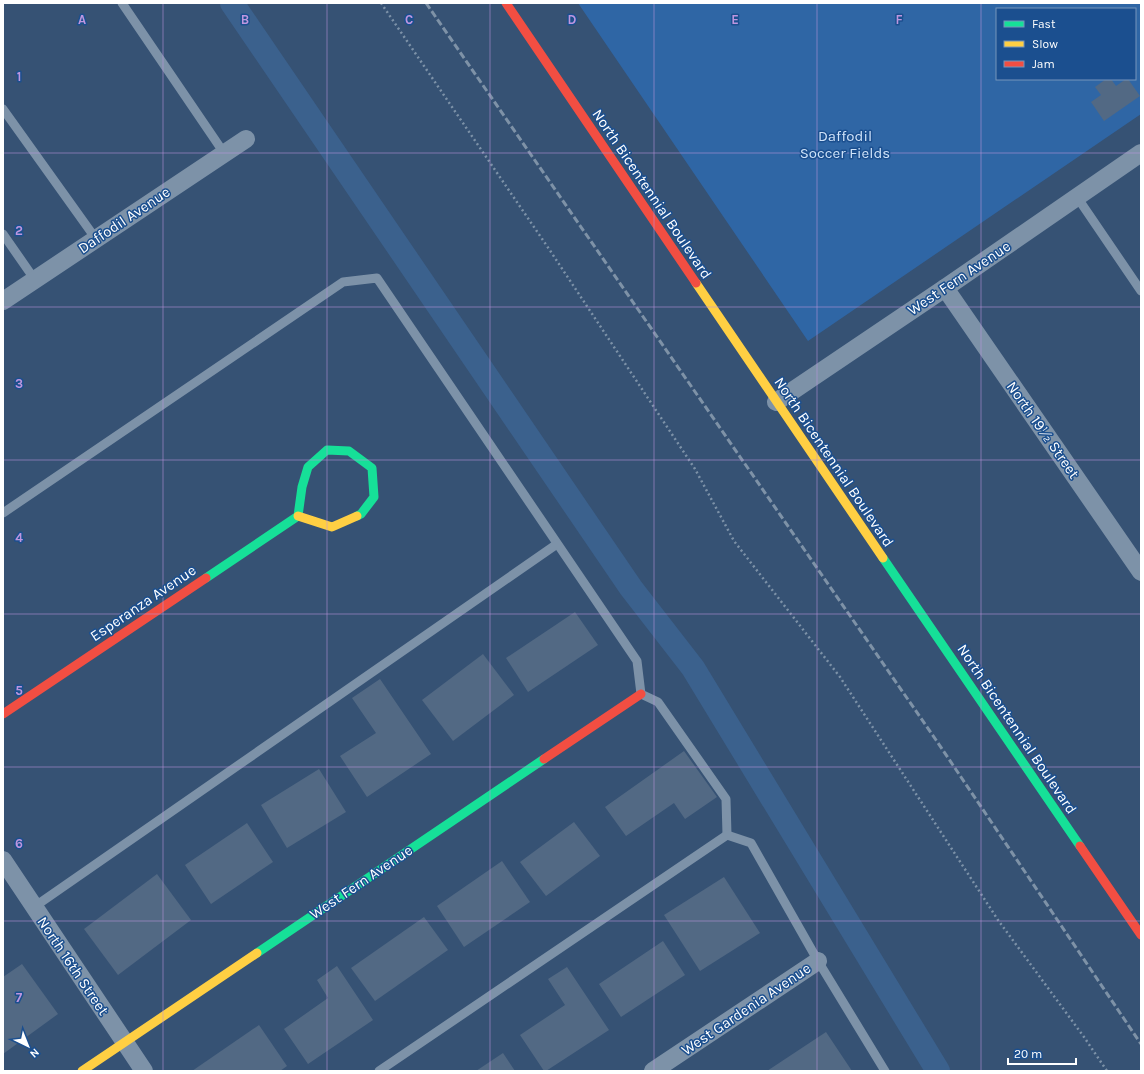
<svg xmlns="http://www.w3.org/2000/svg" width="1144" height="1074" font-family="Karla,sans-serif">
	<rect width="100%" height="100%" fill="#365274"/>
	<path fill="#2f66a5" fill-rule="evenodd" d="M578 3H1141V114L808 341ZM997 9H1135V79H997Z"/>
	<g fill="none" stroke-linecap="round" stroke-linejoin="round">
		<path stroke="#3b618d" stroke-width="24" d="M232 3 631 588 693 668 938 1071"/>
	</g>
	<g fill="#526984">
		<path d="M1106 79H1111L1116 86 1126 79H1128L1140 96 1104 121 1091 102 1101 95 1095 87Z"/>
		<path d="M575 612 598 645 528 692 506 658Z"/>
		<path d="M483 654 514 695 453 741 422 700Z"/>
		<path d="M380 679 431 754 367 797 340 756 376 733 352 698Z"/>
		<path d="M684 751 717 797 685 819 674 803 626 836 605 807Z"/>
		<path d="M319 769 346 812 287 848 261 805Z"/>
		<path d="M574 822 600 856 546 896 520 862Z"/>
		<path d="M247 823 273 862 211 904 185 865Z"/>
		<path d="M502 861 530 902 464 947 437 906Z"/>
		<path d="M157 874 191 920 118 975 84 929Z"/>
		<path d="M724 877 760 933 700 971 664 915Z"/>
		<path d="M424 917 448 950 375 1001 351 968Z"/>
		<path d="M663 941 685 975 621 1017 599 984Z"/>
		<path d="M22 964 58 1014 3 1054V977Z"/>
		<path d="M337 966 373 1020 308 1064 284 1029 328 998 317 980Z"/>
		<path d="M567 967 609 1030 546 1071H544L520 1035 565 1005 548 979Z"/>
		<path d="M259 1025 287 1066 280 1071H192Z"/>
		<path d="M826 1032 852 1071H767Z"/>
		<path d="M503 1053 515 1071H476Z"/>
	</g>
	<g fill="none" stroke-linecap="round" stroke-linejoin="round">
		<path stroke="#7d92a8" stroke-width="2.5" stroke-dasharray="2 3" stroke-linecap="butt" d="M381 3 549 249 695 469 734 541 840 677 998 920 1084 1037 1107 1071"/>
		<g stroke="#7d92a8" stroke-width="9">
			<path d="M122 3 224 153"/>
			<path d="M3 109 96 239"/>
			<path d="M1077 197 1141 291"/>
			<path d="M3 234 35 280"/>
			<path d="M3 513 343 282 377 278 637 661 641 694 658 702 726 799 727 835"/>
			<path d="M34 907 557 544"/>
			<path d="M379 1071 727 835 751 843 818 961 885 1071"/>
		</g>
		<g stroke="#7d92a8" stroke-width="18">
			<path d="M945 288 1141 572"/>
			<path d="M3 301 246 139"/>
			<path d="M776 402 945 288 1141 153"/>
			<path d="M3 860 144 1071"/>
			<path d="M653 1071 818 961"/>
		</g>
		<g stroke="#16e098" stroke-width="9">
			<path d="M883 558 1080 846"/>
			<path d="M206 578 298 516 302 487 308 467 327 450 349 451 372 468 374 497 361 514 357 516"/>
			<path d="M257 953 544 759"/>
		</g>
		<g stroke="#ffcf43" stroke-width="9">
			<path d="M696 283 883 558"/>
			<path d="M298 516 332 527 357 516"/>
			<path d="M82 1071 257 953"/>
		</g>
		<g stroke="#f24e42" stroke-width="9">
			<path d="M506 3 696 283"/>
			<path d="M3 714 206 578"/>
			<path d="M544 759 641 694"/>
			<path d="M1080 846 1141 935"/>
		</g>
		<path stroke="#7e92a7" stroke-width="3" stroke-dasharray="7 3" stroke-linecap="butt" d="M426 3 936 740 1141 1044"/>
	</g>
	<path fill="none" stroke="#bd96df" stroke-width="1" stroke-opacity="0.55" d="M163 3V1071M327 3V1071M490 3V1071M654 3V1071M817 3V1071M981 3V1071M3 153H1141M3 307H1141M3 460H1141M3 614H1141M3 767H1141M3 921H1141"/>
	<g text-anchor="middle" stroke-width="3" stroke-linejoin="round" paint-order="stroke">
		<g font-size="15" fill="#cfe3fa" stroke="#1b4f8f">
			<text x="845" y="141">Daffodil<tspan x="845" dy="17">Soccer Fields</tspan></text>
		</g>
		<g font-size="15" fill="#fff" stroke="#1b4f8f">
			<text transform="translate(652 194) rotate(56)" y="5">North Bicentennial Boulevard</text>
			<text transform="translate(124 220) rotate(-34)" y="5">Daffodil Avenue</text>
			<text transform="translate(959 278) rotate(-34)" y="5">West Fern Avenue</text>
			<text transform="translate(1043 430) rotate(55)" y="5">North 19½ Street</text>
			<text transform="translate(834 462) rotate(56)" y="5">North Bicentennial Boulevard</text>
			<text transform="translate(143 603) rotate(-34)" y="5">Esperanza Avenue</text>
			<text transform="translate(1017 729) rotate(56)" y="5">North Bicentennial Boulevard</text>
			<text transform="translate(361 882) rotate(-34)" y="5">West Fern Avenue</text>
			<text transform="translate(73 966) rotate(56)" y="5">North 16th Street</text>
			<text transform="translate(746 1009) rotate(-34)" y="5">West Gardenia Avenue</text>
		</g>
	</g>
	<g font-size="13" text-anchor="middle" font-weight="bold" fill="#bd96df" stroke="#1b4f8f" stroke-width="3" stroke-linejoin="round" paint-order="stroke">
		<text x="82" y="24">A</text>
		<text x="245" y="24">B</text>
		<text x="409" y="24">C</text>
		<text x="572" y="24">D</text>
		<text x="735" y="24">E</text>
		<text x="899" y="24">F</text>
		<text x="19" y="81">1</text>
		<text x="19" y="235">2</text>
		<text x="19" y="388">3</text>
		<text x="19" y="542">4</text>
		<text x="19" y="695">5</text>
		<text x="19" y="848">6</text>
		<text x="19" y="1002">7</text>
	</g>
	<rect width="1144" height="1074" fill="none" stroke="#ffffff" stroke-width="8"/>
	<rect x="996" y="8" width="140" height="72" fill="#1b4f8f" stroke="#7695bc"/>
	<rect x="1004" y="21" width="20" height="6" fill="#16e098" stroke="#7695bc"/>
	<text x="1032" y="28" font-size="12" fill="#ffffff">Fast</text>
	<rect x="1004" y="41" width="20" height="6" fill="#ffcf43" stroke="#7695bc"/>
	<text x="1032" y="48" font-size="12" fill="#ffffff">Slow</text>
	<rect x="1004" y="61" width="20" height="6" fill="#f24e42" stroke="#7695bc"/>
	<text x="1032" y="68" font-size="12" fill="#ffffff">Jam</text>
	<g transform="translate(28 1046) rotate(137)" stroke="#1b4f8f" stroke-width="3" paint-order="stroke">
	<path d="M0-3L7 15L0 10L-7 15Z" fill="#ffffff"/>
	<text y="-6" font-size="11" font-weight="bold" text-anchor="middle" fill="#ffffff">N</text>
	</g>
	<path d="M1008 1058v6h68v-6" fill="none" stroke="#ffffff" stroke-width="2"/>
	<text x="1014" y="1058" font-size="12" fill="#ffffff" stroke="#1b4f8f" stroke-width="3" paint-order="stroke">20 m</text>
</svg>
